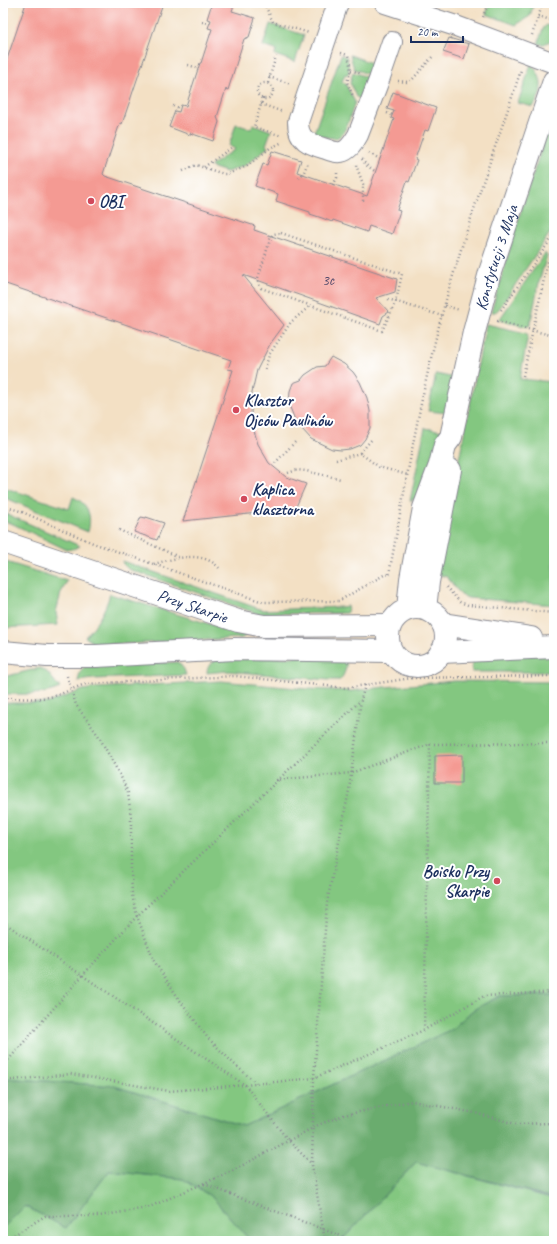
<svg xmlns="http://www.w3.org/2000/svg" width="557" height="1244" font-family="Caveat,sans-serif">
	<rect width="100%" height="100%" fill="#fff"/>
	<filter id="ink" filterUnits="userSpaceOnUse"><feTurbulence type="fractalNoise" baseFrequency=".025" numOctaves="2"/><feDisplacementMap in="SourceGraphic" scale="8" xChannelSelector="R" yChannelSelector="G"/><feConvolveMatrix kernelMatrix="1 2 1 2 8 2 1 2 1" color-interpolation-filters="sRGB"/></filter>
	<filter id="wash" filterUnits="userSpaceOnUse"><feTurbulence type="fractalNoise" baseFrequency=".012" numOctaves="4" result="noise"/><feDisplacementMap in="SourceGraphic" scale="16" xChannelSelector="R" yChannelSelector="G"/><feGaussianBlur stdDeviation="0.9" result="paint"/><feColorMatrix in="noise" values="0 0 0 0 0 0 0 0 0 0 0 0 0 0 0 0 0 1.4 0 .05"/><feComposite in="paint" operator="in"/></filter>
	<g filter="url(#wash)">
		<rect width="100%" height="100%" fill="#f3e0c4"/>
		<g fill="#83c780" stroke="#4f7b6f">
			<path d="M490 3H534L530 16 516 25 486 14Z"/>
			<path d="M270 24 304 35 295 62 275 55 276 50 263 46Z"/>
			<path d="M547 25 554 27V39L544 44H538L543 28Z"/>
			<path d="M341 55 347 57 349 69 348 75 345 74 342 82 345 83 355 102C351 112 346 140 333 138 327 138 320 135 314 133Z"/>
			<path d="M350 55 374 64 370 75 354 69Z"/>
			<path d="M531 64C544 77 544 92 533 107L518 103Z"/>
			<path d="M353 72 369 78 362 99 356 97 350 83Z"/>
			<path d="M554 111V227L501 306C498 310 496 313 491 312L524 201Z"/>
			<path d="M236 124 251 129 253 124 271 131 266 145 268 147 246 165 227 172 211 167 212 165 235 149 229 146Z"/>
			<path d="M545 253 547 256 540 278 530 325 527 327 499 320Z"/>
			<path d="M486 324 526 333 528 335 520 379 554 382V605L468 598 461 595 447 577 436 574Z"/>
			<path d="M436 374 455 378 447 413 428 411Z"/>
			<path d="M425 428 443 431 422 496 410 501Z"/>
			<path d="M3 487 69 509 73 497C89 504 92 516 88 532L3 497Z"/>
			<path d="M3 513 9 515 80 546C74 549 69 551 63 548L13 524 3 521Z"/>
			<path d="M3 561 67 581 61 593 56 612 58 625 3 628Z"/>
			<path d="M122 561 257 608 264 610 341 607 348 606 347 613 259 614 128 569 123 564Z"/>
			<path d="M110 594 246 635 242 638 121 644 94 643 85 637C97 624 105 611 110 594Z"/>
			<path d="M346 655C347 665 346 673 340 680H329L227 671 207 673C207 666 211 663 217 660Z"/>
			<rect x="472" y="655" width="82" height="17"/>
			<path d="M178 662 184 669 186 675 93 679 78 681 80 673 84 667Z"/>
			<path d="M40 668 47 672 60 688C43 696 21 694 3 694V677Z"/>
			<path d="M221 681 307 689 351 691 385 687 455 681 554 682V715H552L553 742H554V995L499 996 473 1010 452 1029 244 1126 114 1086 3 1078V703H48L83 690 95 688Z"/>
			<path d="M416 1162 554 1199V1241H341Z"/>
			<path d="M109 1171 183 1179 212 1197 248 1238 250 1241H3V1228L25 1206 66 1228Z"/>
		</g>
		<path fill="#6aac6e" stroke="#426e66" d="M554 995V1198L416 1162 341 1241H250L248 1238 212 1197 183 1179 109 1171 66 1228 25 1206 3 1228V1078L114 1086 244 1126 452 1029 473 1010 500 996Z"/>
		<g id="blocks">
			<g fill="#f49a93">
				<path d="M26 3H163L122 124 120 123 103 174 105 176 255 226 254 230 397 279 395 292 376 298 389 312 383 316 380 324 243 275 284 325 270 344 257 370 252 392 251 414 253 427 258 444 269 463 286 477 306 484 295 509 183 521 233 370 228 369 231 360 3 283V157L8 144 3 142V71Z"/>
				<path d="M212 3H235L232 11 255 18 249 37 244 39 228 90 226 89 217 117 219 122 213 141 190 133V135L169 127 175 111 179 112 181 105 186 106 200 63H201L212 29 208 28 211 20 207 19Z"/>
				<path d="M449 38 469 44 464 59 443 52Z"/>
				<path d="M393 92 436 108 428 131 425 130 415 159 417 160 409 182 407 181 397 210 400 211 392 234 369 226 367 232 333 220 332 222 322 218 310 214V212L276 201 278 194 255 186 263 164 267 165 272 151 301 160 297 172 367 196 394 119 391 118 394 111 387 109Z"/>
				<path d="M331 357 344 364 353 372 360 382 367 398 370 411V428L365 439 360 445 350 449 341 450 332 449 311 439 302 429 295 420 289 405 290 391 293 383 301 380 305 375 317 367 325 366Z"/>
				<path d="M141 517 146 518V517L164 523 157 540 134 532Z"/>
				<path d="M462 755V783H435V756Z"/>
			</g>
		</g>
	</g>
	<g filter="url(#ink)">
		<use href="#blocks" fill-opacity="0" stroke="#878891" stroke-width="1"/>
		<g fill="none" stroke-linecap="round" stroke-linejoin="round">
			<defs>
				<g id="minor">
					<path d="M338 3 298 122C298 141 310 144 326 149 331 151 336 153 341 152 350 150 354 141 358 135L379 80 392 42"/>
					<path d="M385 3 456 26 554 63"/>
				</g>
				<g id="tertiary">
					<path id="s1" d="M3 542 238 621 264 626 390 625"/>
					<circle cx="417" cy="637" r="29"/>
					<path id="s2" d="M408 609 411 579 424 508 440 465 445 445 451 437 474 332 490 272 554 81"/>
					<path d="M425 609 428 582 450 470"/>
					<path d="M443 624 531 638"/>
					<path d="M3 652 47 656H96L235 649 391 651"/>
					<path d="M441 652 554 647"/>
				</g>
			</defs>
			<use href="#minor" stroke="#878891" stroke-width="22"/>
			<use href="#tertiary" stroke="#878891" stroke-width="24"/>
			<g stroke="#878891" stroke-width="2.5" stroke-dasharray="1 3" stroke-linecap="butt">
				<path d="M264 3 273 22 309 33"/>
				<path d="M538 16 554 21"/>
				<path d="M483 17 488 3"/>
				<path d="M202 22 210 23"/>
				<path d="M532 35 543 3"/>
				<path d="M341 53 348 55 351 70 347 82 353 96"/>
				<path d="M188 65 198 68"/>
				<path d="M351 70 362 74"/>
				<path d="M269 77 291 84"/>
				<path d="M398 81 408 82 412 80 433 56"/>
				<path d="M268 83 276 56"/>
				<circle cx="265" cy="91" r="8"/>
				<path d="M263 98 254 127 282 136"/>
				<path d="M261 104 283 112"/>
				<path d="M173 106 180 108"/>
				<path d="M387 113 392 115"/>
				<path d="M369 153 380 159"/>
				<path d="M362 159 366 165 376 172"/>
				<path d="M356 165 363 184V201"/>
				<path d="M204 167 231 148"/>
				<path d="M183 171 196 165 224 174H228L247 166 270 148 283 142"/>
				<path d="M299 178 304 172 308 162"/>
				<path d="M333 185 337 178V170"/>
				<path d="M281 233 402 274 396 301 382 331 261 288 258 283V278L271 237 273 234Z"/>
				<path d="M388 299 442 316"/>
				<path d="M445 306 460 310"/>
				<path d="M501 310 554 235"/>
				<path d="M497 321 554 336"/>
				<path d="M552 348 554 349"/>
				<path d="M265 369 269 355 291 322 310 306"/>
				<path d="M523 376 547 265 554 245"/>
				<path d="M360 453 373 438"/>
				<path d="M336 460 360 453 379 467 408 475"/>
				<path d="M275 463 297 440"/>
				<path d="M288 473 297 470 306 471 341 479"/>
				<path d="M3 506 20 511 93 543 254 599 263 602 339 601 384 575 391 574"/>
				<path d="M119 530 181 558"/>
				<path d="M154 564C175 558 203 550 219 568"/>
				<path d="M389 574C406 485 420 394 444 307 466 227 495 149 521 70"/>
				<path d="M446 587 460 602 468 605 554 613"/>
				<path d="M67 676 76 705 98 735 121 777 128 793 131 816V868L132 895 137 916 154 961 179 999 207 1037 233 1063 256 1083"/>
				<path d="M3 698C20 698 37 700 54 696 65 693 75 687 86 684L235 676 346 688 412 678 554 676"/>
				<path d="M430 744 554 743"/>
				<path d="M276 780 351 773 430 744 424 1029"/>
				<path d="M3 922 245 1085 314 1078 424 1030 484 996 554 992"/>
				<path d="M3 1066 82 976 137 916 361 700"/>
				<path d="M3 1081 71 1074 169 1091 245 1085 288 1140 312 1164"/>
				<path d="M204 1184 354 1241"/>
				<path d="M9 1241 14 1235 45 1216H99L147 1208 232 1171 318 1125 344 1115 412 1101 475 1113 516 1124 554 1123"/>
				<path d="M325 1241 312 1165 314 1078 327 903 349 790 361 700 365 685"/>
			</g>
			<use href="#minor" stroke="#fff" stroke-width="20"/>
			<use href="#tertiary" stroke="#fff" stroke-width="22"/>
		</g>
	</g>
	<g fill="#d1495b" stroke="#fff" stroke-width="1.5">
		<circle cx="91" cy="201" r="4"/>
		<circle cx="236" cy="410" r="4"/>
		<circle cx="244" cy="499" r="4"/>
		<circle cx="497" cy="881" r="4"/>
	</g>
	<g text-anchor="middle" stroke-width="4" stroke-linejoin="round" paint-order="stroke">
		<g font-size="15" fill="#514a6b">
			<text x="328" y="285">3c</text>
		</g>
		<g font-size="17" font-weight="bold" fill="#1b2f5e" stroke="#fff" text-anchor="start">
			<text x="99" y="207">OBI</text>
			<text x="244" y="406">Klasztor<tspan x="244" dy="20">Ojców Paulinów</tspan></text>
			<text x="252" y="495">Kaplica<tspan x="252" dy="20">klasztorna</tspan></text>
			<text x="489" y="877" text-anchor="end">Boisko Przy<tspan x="489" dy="20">Skarpie</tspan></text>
		</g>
		<g font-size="17" fill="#1b2f5e" stroke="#fff">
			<text dy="6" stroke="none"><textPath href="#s2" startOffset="364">Konstytucji 3 Maja</textPath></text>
			<text dy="6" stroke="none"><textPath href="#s1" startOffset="200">Przy Skarpie</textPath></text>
		</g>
	</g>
	<rect width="557" height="1244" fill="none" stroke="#fff" stroke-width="16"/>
	<path d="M411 36v6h52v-6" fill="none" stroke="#1b2f5e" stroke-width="2"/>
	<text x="417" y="36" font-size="12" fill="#1b2f5e" stroke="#ffffff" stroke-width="3" paint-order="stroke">20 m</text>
</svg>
